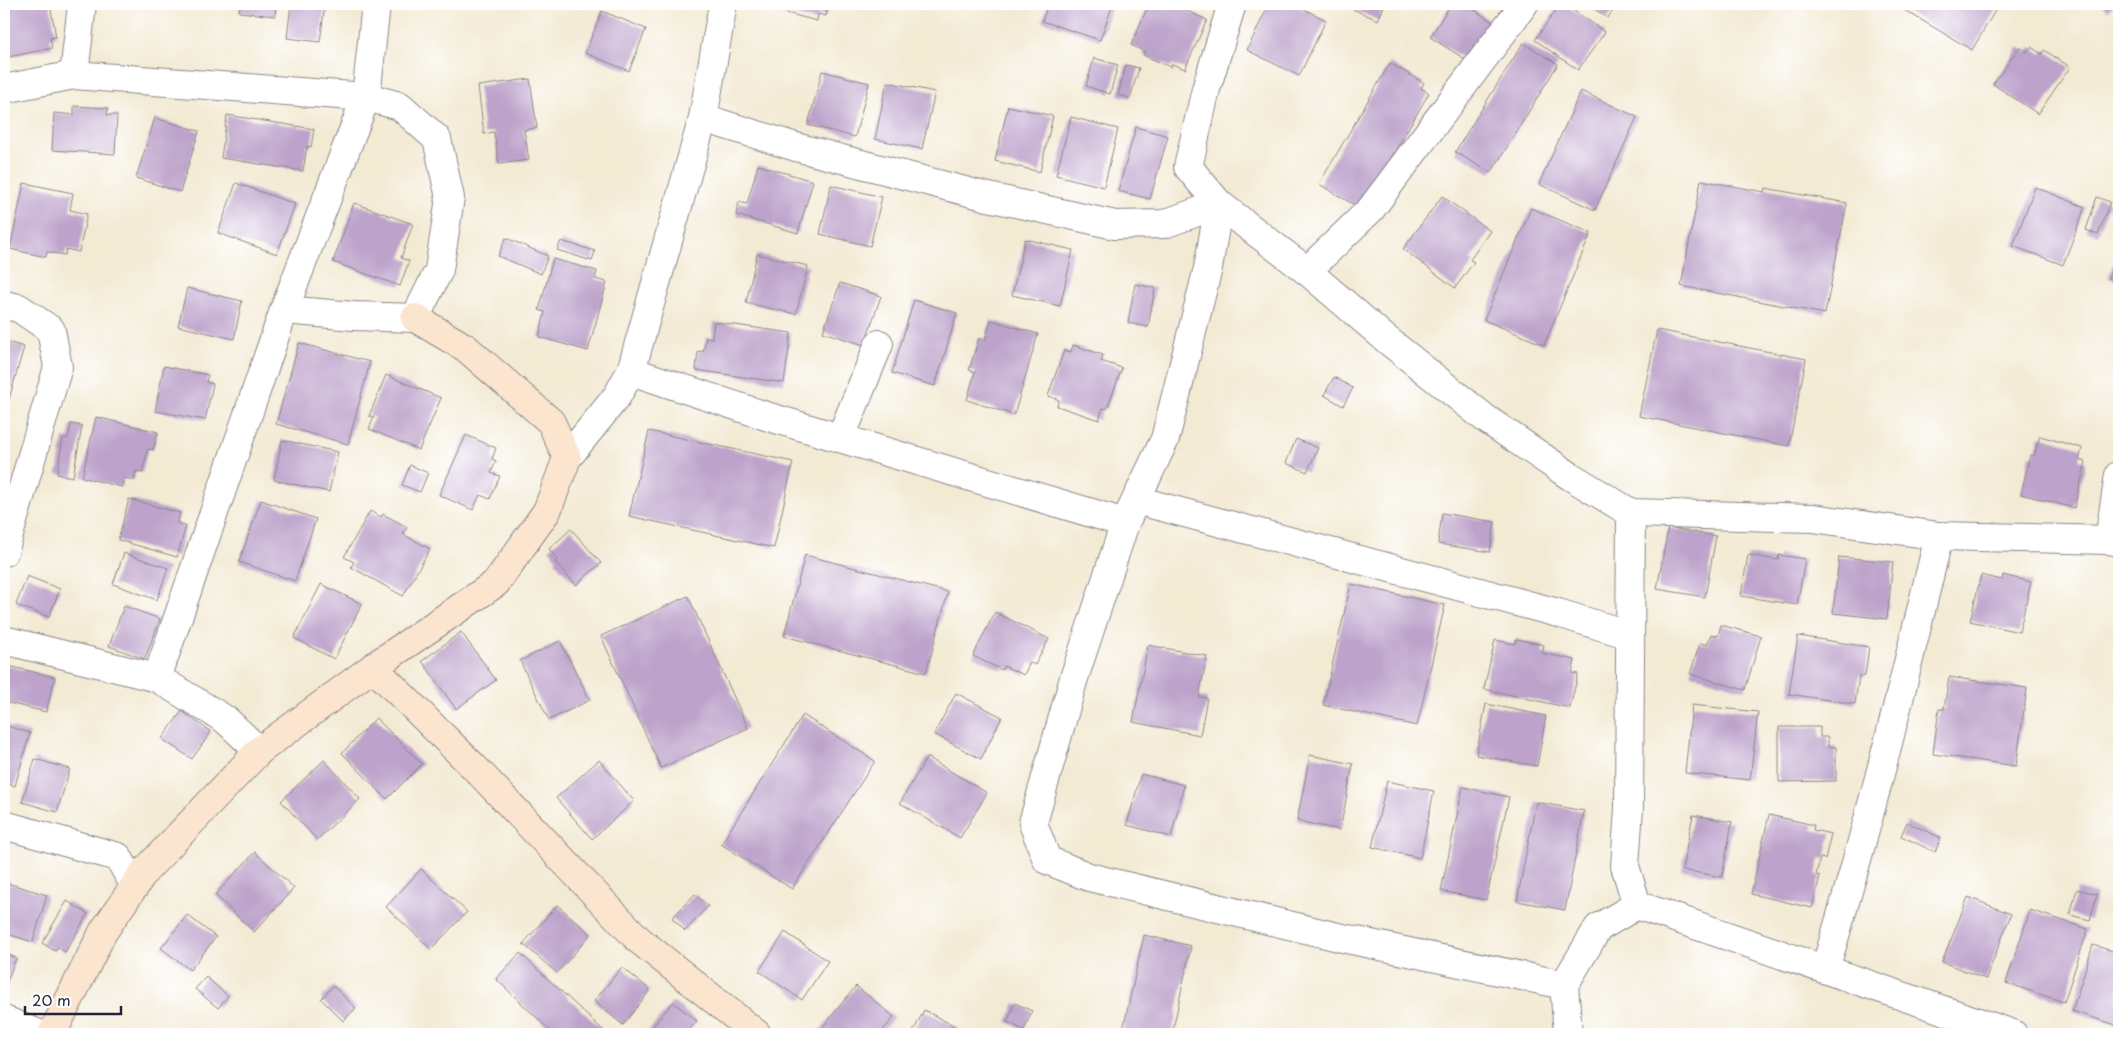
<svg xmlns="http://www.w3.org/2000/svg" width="2123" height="1038" font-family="'Playpen Sans',sans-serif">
	<rect width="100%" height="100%" fill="#fff"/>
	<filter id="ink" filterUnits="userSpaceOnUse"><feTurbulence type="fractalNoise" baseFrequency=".02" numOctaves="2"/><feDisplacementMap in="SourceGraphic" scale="10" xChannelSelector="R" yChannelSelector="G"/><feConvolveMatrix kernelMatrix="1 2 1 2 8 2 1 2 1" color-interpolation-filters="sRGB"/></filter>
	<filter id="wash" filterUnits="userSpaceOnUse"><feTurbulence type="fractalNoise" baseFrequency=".0096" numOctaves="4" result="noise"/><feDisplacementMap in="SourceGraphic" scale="20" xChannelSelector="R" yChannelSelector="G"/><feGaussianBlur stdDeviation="1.12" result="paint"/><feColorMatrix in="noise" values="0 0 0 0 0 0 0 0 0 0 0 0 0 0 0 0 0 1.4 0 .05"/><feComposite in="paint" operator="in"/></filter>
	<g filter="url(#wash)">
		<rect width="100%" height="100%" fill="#f3ead4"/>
		<g id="blocks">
			<g fill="#bda3cb">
				<path d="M30 4H50L56 37 50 38 52 48 4 58V9Z"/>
				<path d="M240 4H276L275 16 239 12Z"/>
				<path d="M291 4H325L320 42 287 38Z"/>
				<path d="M772 4H829L826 16 818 14 817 21 771 9Z"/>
				<path d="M1048 4H1113L1100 40 1042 21Z"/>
				<path d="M1149 4H1172L1207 20 1185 69 1172 64 1171 67 1143 55 1145 52 1131 45Z"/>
				<path d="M1269 4H1278L1286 7 1288 4H1293L1326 20 1299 76 1247 50Z"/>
				<path d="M1341 4H1385L1378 20Z"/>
				<path d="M1451 4H1465L1493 22 1468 61 1430 37Z"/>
				<path d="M1560 4H1564L1605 32 1578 70 1535 40Z"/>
				<path d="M1587 4H1617L1608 18Z"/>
				<path d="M1894 4H1999L1972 50Z"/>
				<path d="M2100 4H2115L2107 11Z"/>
				<path d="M602 11 646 29 629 71 585 53Z"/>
				<path d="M1523 43 1558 64 1491 173 1455 152Z"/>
				<path d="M2019 47 2027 52 2031 47 2042 54 2044 50 2070 67 2038 114 1993 84Z"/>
				<path d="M1094 58 1118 65 1110 94 1086 86Z"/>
				<path d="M1390 63 1424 83 1421 88 1429 93 1361 209 1319 184Z"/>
				<path d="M1126 65 1139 68 1130 98 1118 95Z"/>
				<path d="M822 71 869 83 855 137 808 125Z"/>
				<path d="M530 79 537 128 524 130 529 160 499 164 494 132 484 134 478 86Z"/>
				<path d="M887 82 935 92 922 149 875 139Z"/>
				<path d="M1581 91 1637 117 1595 210 1539 184Z"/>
				<path d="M74 106 108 108 107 115H117L115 154 52 150 54 113 74 115Z"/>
				<path d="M1008 106 1053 116 1040 172 995 161Z"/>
				<path d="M227 115 314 129 311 147 307 146 303 171 221 158Z"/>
				<path d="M1071 117 1118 129 1104 187 1056 175Z"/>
				<path d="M155 118 199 131 180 192 136 178Z"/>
				<path d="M1136 127 1168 136 1150 199 1118 191Z"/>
				<path d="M758 165 813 181 798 233 736 215 739 202 747 204Z"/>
				<path d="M1701 180 1764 192 1765 188 1847 203 1825 314 1681 286Z"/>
				<path d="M24 183 73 193 70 210 87 214 79 252 66 249 65 255 47 252 46 257 10 249Z"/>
				<path d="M236 183 295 204 277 254 218 233Z"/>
				<path d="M831 185 882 197 870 246 820 234Z"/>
				<path d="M2035 187 2085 207 2063 265 2013 246Z"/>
				<rect x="4" y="195" width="2" height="44"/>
				<path d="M1442 196 1490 231 1470 260 1474 262 1455 288 1403 249Z"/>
				<path d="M2097 197 2110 202 2098 235 2086 230Z"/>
				<path d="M354 203 413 224 401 258 409 261 400 286 333 262Z"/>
				<path d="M1531 208 1591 233 1544 345 1484 320Z"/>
				<path d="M506 238 548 256 541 274 498 256Z"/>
				<path d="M1025 239 1073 250 1060 306 1012 295Z"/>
				<path d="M561 241 595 251 592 261 557 250Z"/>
				<path d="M2119 249V282L2108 278Z"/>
				<path d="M757 254 808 266 796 314 746 303Z"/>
				<path d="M553 259 597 271 595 279 607 282 588 351 539 337 545 312 539 310Z"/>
				<path d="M840 283 881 296 864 345 823 332Z"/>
				<path d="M1135 284 1155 288 1148 327 1128 323Z"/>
				<path d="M187 288 242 301 234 339 178 326Z"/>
				<path d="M914 300 957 313 935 386 892 373Z"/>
				<path d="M991 320 1038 334 1014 415 967 400 975 372 969 370 979 338 985 340Z"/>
				<path d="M714 322 791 333 784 383 696 370 698 351 703 352 706 337 712 338Z"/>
				<path d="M1657 330 1806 359 1789 446 1639 416Z"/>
				<path d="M4 341 24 347 9 399 4 398Z"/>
				<path d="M299 343 370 362 348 444 276 424Z"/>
				<path d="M1073 345 1103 355 1101 361 1122 368 1107 409 1103 408 1099 420 1057 406 1059 400 1048 396 1064 350 1071 352Z"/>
				<path d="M164 366 208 375 206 382 213 384 205 420 155 411Z"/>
				<path d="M386 375 441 398 419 450 369 429 374 417 369 416Z"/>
				<path d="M1334 377 1353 388 1343 406 1324 395Z"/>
				<path d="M96 417 158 432 153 450 148 449 142 473 136 471 134 480 124 478 122 487 82 477Z"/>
				<path d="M71 424 82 426 73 477 57 474 63 438 68 439Z"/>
				<path d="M649 431 793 462 774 548 629 516Z"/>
				<path d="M466 435 496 448 492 459 496 461 491 473 500 476 490 499 480 495 473 510 439 495Z"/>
				<path d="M2040 436 2082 448 2079 460 2086 462 2074 508 2021 494 2030 455 2034 456Z"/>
				<path d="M1296 439 1318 448 1307 472 1286 463Z"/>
				<path d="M282 440 338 452 329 492 274 480Z"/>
				<path d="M410 465 428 473 420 492 402 485Z"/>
				<path d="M129 499 180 513 177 523 186 526 177 557 118 540Z"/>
				<path d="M261 500 316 519 295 581 239 562Z"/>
				<path d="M370 511 381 517 383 514 407 527 403 534 430 549 403 596 351 567 354 562 344 557Z"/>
				<path d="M1442 513 1495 522 1490 552 1438 544Z"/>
				<path d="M1668 528 1716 536 1705 597 1657 589Z"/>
				<path d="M571 529 601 563 576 585 555 562 557 559 549 549Z"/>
				<path d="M124 553 168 568 157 600 113 584Z"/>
				<path d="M805 555 948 592 926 673 784 636Z"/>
				<path d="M1748 555 1778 560 1779 555 1805 559 1797 605 1741 596Z"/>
				<path d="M1839 557 1893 562 1887 619 1833 613Z"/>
				<path d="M1981 575 2002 580 2003 575 2031 582 2019 632 1970 621Z"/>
				<path d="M27 576 60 589 49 617 16 605Z"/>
				<path d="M321 584 362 604 334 659 294 638Z"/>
				<path d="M1351 584 1445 605 1417 726 1323 705Z"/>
				<path d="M688 596 748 728 661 768 601 636Z"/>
				<path d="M124 606 160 619 145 659 109 646Z"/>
				<path d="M995 612 1049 639 1035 665 1030 662 1024 675 1004 666 1002 670 973 656Z"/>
				<path d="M1721 625 1761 636 1745 690 1690 674 1700 643 1707 645 1711 634 1718 636Z"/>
				<path d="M461 632 496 680 456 709 422 661Z"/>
				<path d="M1798 636 1869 647 1865 676H1859L1855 704 1789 694Z"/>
				<path d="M1516 639 1544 645 1542 653 1575 660 1572 673 1578 674 1570 708 1484 689 1495 640 1515 644Z"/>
				<path d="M560 641 590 700 549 720 520 661Z"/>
				<path d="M1148 645 1207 656 1199 697 1207 698 1200 735 1133 722Z"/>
				<path d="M4 665 55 677 46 712 4 702Z"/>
				<path d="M1949 677 2027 688 2016 766 1933 754 1939 709H1944Z"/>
				<path d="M956 693 1002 717 981 759 934 734Z"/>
				<path d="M1486 704 1546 716 1537 766 1476 755Z"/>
				<path d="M1692 705 1758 712 1750 780 1685 773Z"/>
				<path d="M182 711 211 732 192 759 162 739Z"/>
				<path d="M803 715 875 761 792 889 721 844Z"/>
				<path d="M376 718 422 764 387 799 342 753Z"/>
				<path d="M4 725 30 733 15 786 4 782Z"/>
				<path d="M1779 727H1820V737H1828V747H1836V781L1779 782Z"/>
				<path d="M1310 755 1353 764 1340 830 1297 821Z"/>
				<path d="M927 757 987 793 960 838 900 803Z"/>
				<path d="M35 759 70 769 57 812 22 802Z"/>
				<path d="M324 760 360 799 317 840 281 801Z"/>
				<path d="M599 760 634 801 592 839 556 798Z"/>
				<path d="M1141 774 1184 785 1171 837 1127 825Z"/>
				<path d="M1387 781 1434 791 1420 858 1372 847Z"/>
				<path d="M1463 787 1509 797 1486 900 1441 891Z"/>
				<path d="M1536 802 1584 811 1565 910 1517 901Z"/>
				<path d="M1693 815 1732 822 1722 877 1682 870Z"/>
				<path d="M1769 815 1814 825 1813 830 1831 834 1825 859 1820 858 1816 875 1820 876 1812 908 1751 894Z"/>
				<path d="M1907 822 1941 838 1935 852 1901 836Z"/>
				<path d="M255 852 294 888 254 932 215 895Z"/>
				<path d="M421 869 467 912 431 949 386 907Z"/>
				<path d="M4 882 47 895 33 942 4 933Z"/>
				<path d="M2077 889 2097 894 2090 920 2070 915Z"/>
				<path d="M695 894 708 906 685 931 672 918Z"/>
				<path d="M1968 897 2011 914 1986 979 1942 962Z"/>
				<path d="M67 901 88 914 65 952 58 947 55 951 42 943Z"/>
				<path d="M557 905 591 934 557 973 523 944Z"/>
				<path d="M2030 910 2088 929 2064 1002 2006 983Z"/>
				<path d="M187 915 216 937 190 970 161 948Z"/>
				<path d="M785 932 828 961 802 1000 759 971Z"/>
				<path d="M1144 935 1191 946 1172 1034H1122Z"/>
				<path d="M2093 945 2119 953V1026L2072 1011Z"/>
				<path d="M4 953 16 958 4 990Z"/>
				<path d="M520 953 605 1032 603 1034H554L496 979Z"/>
				<path d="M622 967 650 990 623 1025 594 1001Z"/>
				<path d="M206 977 228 996 218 1008 195 989Z"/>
				<path d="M333 986 356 1008 343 1021 321 999Z"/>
				<path d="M856 986 894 1017 880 1034H817Z"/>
				<path d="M673 1002 697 1021 686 1034H646Z"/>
				<path d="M1015 1003 1032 1011 1024 1030 1007 1022Z"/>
				<path d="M924 1010 958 1028 954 1034H912Z"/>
			</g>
		</g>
	</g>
	<g filter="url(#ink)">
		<use href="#blocks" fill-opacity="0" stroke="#8a8688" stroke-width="1"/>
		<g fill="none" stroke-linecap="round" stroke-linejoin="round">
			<defs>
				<g id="street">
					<path d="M1232 4 1206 89 1188 167 1219 204 1307 271 1386 339 1486 419 1570 476 1631 513 1629 808 1625 866 1637 905"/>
					<path d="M74 75 82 4"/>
					<path d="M4 89 74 75 366 97 400 106 437 139 450 198 439 270 415 318 354 316 284 310"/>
					<path d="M1307 271 1371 209 1524 4"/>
					<path d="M4 305 19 308 51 330 58 367 4 552"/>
					<path d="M631 371 766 416 1125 523 1165 439 1208 268 1219 204 1164 224 1115 225 984 196 796 147 703 118"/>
					<path d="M841 437 879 344"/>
					<path d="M567 458 617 396 631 371 703 118 723 4"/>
					<path d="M1136 500 1558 613 1630 635"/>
					<path d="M1631 513 1813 518 1939 536 2109 540 2119 542"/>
					<path d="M1125 523 1074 678 1033 823 1047 860 1089 877 1338 937 1564 985"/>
					<path d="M2109 540 2119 475"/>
					<path d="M4 640 157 678 226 720 259 751"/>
					<path d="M157 678 284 310 366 97 376 4"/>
					<path d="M4 825 118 857 135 886"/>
					<path d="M1825 969C1869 826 1904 681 1939 536"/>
					<path d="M4 1020 39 1034"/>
					<path d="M1568 1034 1564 985 1598 928 1637 905 2013 1034"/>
				</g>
				<g id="secondary">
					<path d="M373 667 474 767 639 940 757 1034"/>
					<path d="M52 1034 103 932 144 872 259 751 373 667 496 583 547 511 567 458 551 422 466 348 415 318"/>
				</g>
			</defs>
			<use href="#street" stroke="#8a8688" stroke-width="30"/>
			<use href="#secondary" stroke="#8a8688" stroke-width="30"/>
			<use href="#street" stroke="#fff" stroke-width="28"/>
			<use href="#secondary" stroke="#fce5cf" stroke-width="28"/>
		</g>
	</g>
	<rect width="2123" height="1038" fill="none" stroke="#fff" stroke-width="20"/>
	<path d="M25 1006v8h96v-8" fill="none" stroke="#22223b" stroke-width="2.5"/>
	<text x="32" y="1006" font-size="15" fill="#22223b" stroke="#ffffff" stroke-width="4" paint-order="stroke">20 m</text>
</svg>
